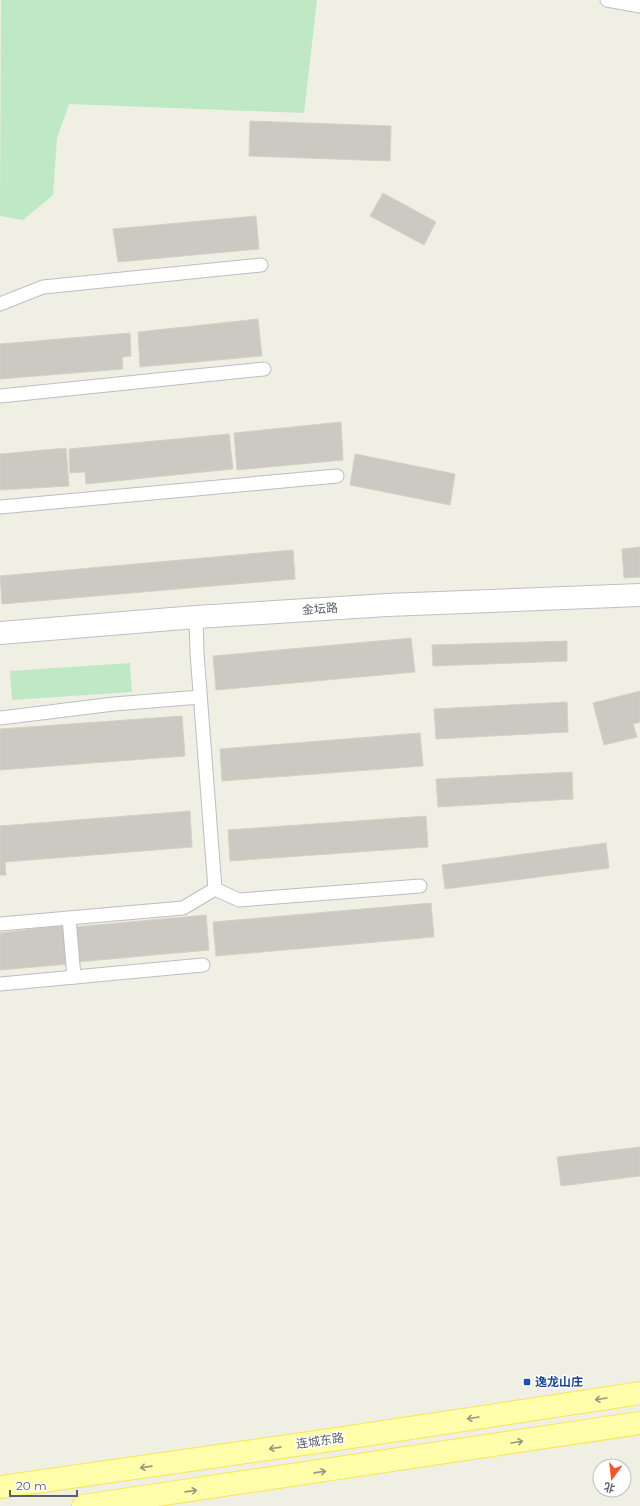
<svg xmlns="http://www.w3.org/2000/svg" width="640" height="1506" font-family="Montserrat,'Noto Sans SC',sans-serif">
	<rect width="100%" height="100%" fill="#f0efe4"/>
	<g fill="#bfe9c5">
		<path d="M1 0H317L304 113 69 104 57 138 53 195 23 220 0 216Z"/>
		<path d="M130 663 132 692 12 700 10 671Z"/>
	</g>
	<g fill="#cbc9c1" stroke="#d5d2c2">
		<path d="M250 121 391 126 390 161 249 156Z"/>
		<path d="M383 193 436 222 424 245 370 216Z"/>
		<path d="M256 216 259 249 118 262 113 229Z"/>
		<path d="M258 319 262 356 140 367 138 332Z"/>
		<path d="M130 333 131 356 122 357 123 369 0 379V344Z"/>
		<path d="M341 422 343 460 237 470 234 433Z"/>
		<path d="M229 434 233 469 86 484 85 472 70 473 69 449Z"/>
		<path d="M66 448 69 486 0 490V454Z"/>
		<path d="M355 454 455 474 450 505 350 485Z"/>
		<path d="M640 547V577L624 578 622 549Z"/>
		<path d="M293 550 295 579 2 604 0 576Z"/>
		<path d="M411 638 415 672 216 690 213 656Z"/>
		<path d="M567 641V661L433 666 432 645Z"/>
		<path d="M640 691V722L633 724 637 737 604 745 593 703Z"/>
		<path d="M567 702 568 732 436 739 434 709Z"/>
		<path d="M182 716 185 756 0 770V729Z"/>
		<path d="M420 733 423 766 222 781 220 749Z"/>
		<path d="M572 772 573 799 438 807 436 779Z"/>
		<path d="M190 811 192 847 5 862 6 875H0V826Z"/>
		<path d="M426 816 428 847 230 861 228 830Z"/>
		<path d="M606 843 609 868 445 889 442 865Z"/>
		<path d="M431 903 434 937 216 956 213 922Z"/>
		<path d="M206 915 209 950 77 962 74 927Z"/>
		<path d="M66 925 70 964 0 970V933Z"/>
		<path d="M640 1147V1176L561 1186 557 1157Z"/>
	</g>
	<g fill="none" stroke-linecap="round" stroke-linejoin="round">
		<defs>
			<g id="lane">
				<path d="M607 0 640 6"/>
				<path d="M0 304 43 287 261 265"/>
				<path d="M0 396 264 369"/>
				<path d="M0 507 337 476"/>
				<path d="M196 617 197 653 215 889 239 900 420 886"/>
				<path d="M0 718 114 704 200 697"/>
				<path d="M69 918 74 977"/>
				<path d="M0 924 183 908 215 889"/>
				<path d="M0 984 203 965"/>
			</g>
			<path id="secondary" d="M0 633 196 617 387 605 640 595"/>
			<g id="primary">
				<path d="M0 1487 331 1440 640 1393"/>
				<path d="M83 1506 640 1423"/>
			</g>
		</defs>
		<use href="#lane" stroke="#bcbdc4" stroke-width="15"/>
		<use href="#secondary" stroke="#bdbfc6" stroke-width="24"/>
		<use href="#primary" stroke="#fbe552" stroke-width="24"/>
		<use href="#lane" stroke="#fff" stroke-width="13"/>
		<use href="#secondary" stroke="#fff" stroke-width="22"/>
		<use href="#primary" stroke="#fffeaa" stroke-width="22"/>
	</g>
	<defs><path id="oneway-shaft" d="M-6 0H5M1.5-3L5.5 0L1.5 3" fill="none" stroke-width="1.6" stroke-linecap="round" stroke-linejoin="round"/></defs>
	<g stroke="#95977e">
		<use href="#oneway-shaft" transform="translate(601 1399) rotate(171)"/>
		<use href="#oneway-shaft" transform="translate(473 1418) rotate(171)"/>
		<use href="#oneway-shaft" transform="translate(517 1442) rotate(-9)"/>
		<use href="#oneway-shaft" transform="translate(275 1448) rotate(172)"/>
		<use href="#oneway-shaft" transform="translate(146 1467) rotate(172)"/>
		<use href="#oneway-shaft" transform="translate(320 1472) rotate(-8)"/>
		<use href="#oneway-shaft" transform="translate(191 1491) rotate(-8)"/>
	</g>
	<rect fill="#1a4fb4" stroke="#fff" stroke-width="1.5" x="523" y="1378" width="8" height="8" rx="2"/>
	<g text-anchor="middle" stroke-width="3" stroke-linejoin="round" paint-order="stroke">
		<g font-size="12" fill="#5c5f66" stroke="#fff">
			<text transform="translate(320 609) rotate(-4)" y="4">金坛路</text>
			<text transform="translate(320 1441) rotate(-8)" y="4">连城东路</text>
		</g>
		<g font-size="12" font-weight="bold" fill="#164399" stroke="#fff" text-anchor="start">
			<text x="535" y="1386">逸龙山庄</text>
		</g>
	</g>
	<g transform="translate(612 1478) rotate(195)"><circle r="19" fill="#ffffff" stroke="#bebfc2"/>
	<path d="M0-3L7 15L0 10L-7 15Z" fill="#f55425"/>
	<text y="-6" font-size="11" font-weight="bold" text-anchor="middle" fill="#5c5f66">北</text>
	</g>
	<path d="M10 1490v6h67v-6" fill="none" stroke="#5c5f66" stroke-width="2"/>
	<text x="16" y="1490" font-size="12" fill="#5c5f66" stroke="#ffffff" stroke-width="3" paint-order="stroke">20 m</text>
</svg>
